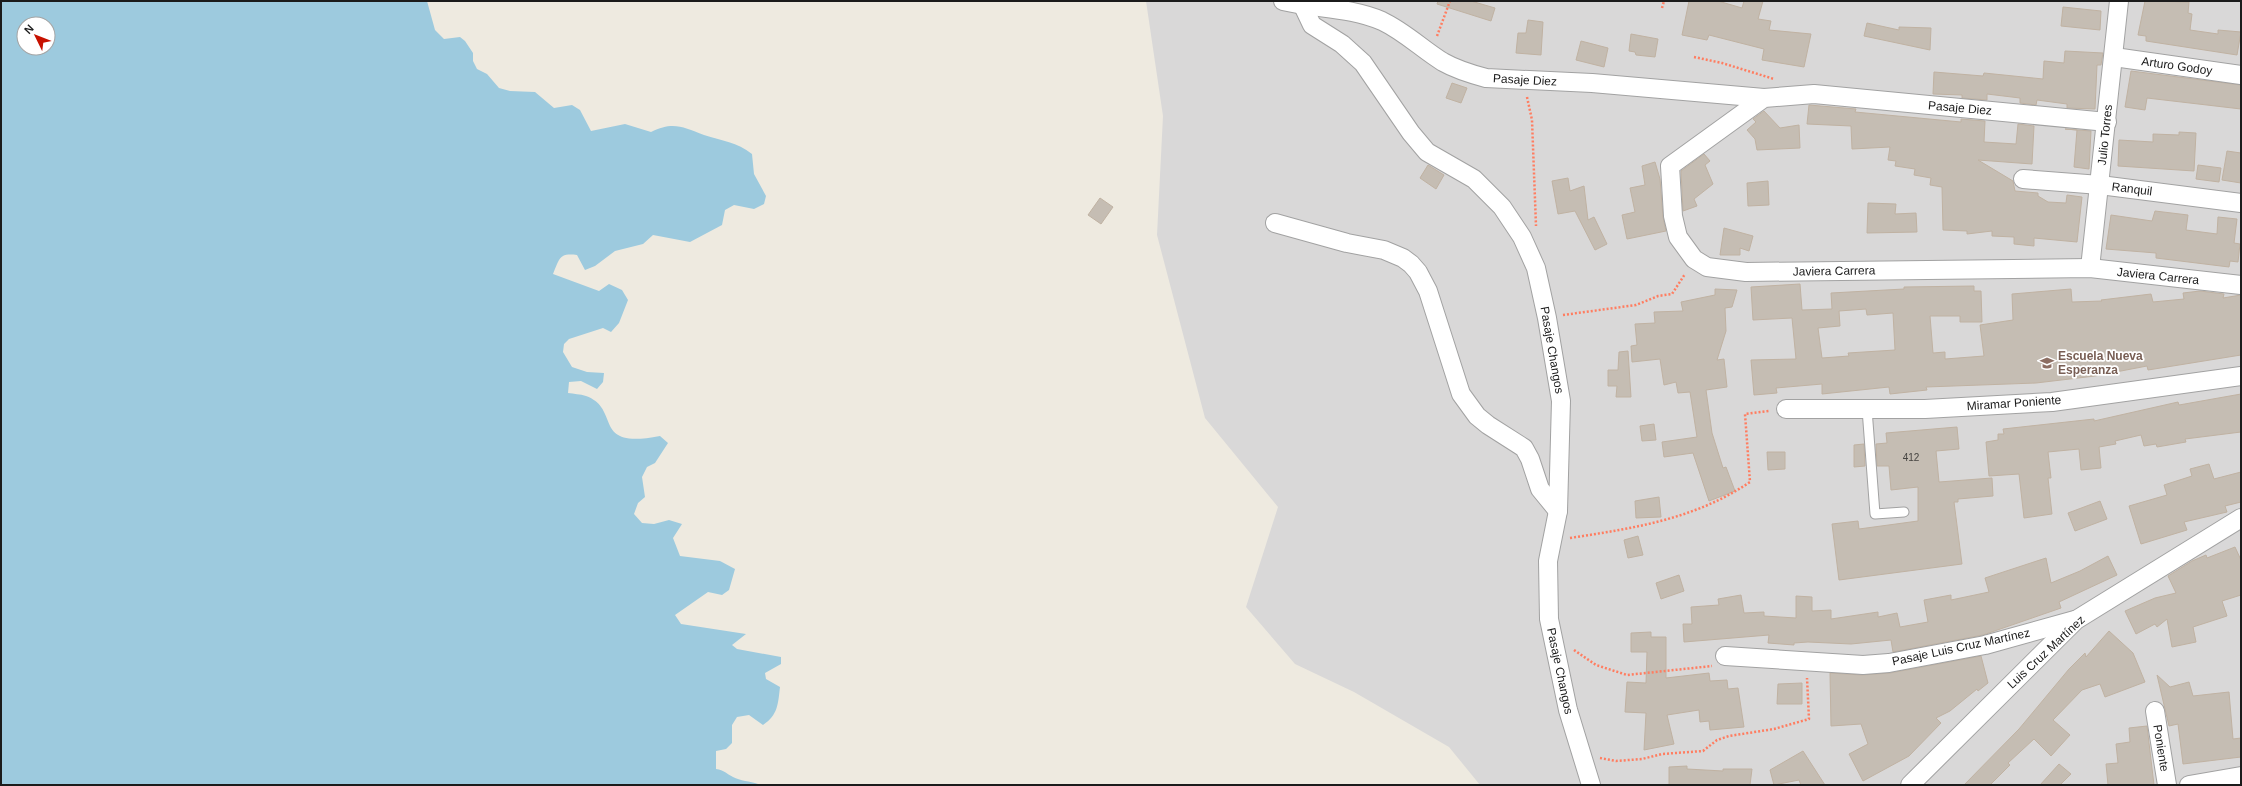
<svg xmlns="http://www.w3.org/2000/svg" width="2242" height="786" font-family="Arial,sans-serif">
	<rect width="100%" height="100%" fill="#eeeae0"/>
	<path fill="#d9d8d8" d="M1146 1H2241V785H1480L1449 747 1354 692 1295 664 1246 607 1278 507 1205 418 1157 235 1163 116Z"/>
	<path fill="#9dcade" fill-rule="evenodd" d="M1 1H427L435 30 444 39 460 37 465 41 473 53V61L477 69 487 74 499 88 510 91 535 92 554 108 572 105 580 110 591 131 625 124 651 132C673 121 683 127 704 135 722 141 737 142 752 154L754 174 766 196 764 204 754 209 734 205 725 210 722 225 690 242 653 235 643 244 615 251 595 266 585 270 577 255C559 253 560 258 553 274L599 291 609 284 622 290 628 300 619 323 611 332 603 328 569 339 564 344 563 352 572 367 587 372 604 373 603 382 597 389 581 381 569 382 568 393C574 394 580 394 586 396 622 409 590 450 660 436L668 443 655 463 647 467 642 477 645 497 638 503 634 514 642 523 654 524 669 520 682 524 673 538 680 556 720 561 735 569 729 590 722 595 708 592 675 615 681 624 746 634 732 645 737 649 781 657V664L765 673 766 679 780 687C778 704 778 715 763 725L749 715 737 717 732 725V743L726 749 716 751V769C724 770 727 774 733 777 740 781 750 781 758 784L1 785ZM24 24H48V48H24Z"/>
	<g fill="#c5bdb3" stroke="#c0b2a2" fill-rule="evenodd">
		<path d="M1438 1H1471L1495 8 1491 21 1437 4Z"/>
		<path d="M1689 1H1718L1742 8 1744 1H1763L1758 19 1771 21 1769 30 1811 34 1804 67 1762 60 1764 49 1709 35 1707 40 1682 35Z"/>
		<path d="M2145 1 2189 2 2188 13 2192 14 2190 30 2218 34V30L2241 32 2237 55 2146 41V36L2138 35Z"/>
		<path d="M2063 7 2101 11 2100 30 2061 26Z"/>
		<path d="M1528 20 1543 22 1541 55 1516 53 1518 33H1526Z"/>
		<path d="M1867 23 1899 30V27L1931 28 1930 50 1864 36Z"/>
		<path d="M1631 34 1658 39 1655 57 1636 55 1635 52 1629 51Z"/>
		<path d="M1581 41 1608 48 1604 67 1576 60Z"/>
		<path d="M2065 51 2103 53 2101 65H2097L2095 109 2067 108V104L2037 100 2036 105 2020 103V98L1987 94V100L1962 98V95L1933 94 1934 72 1983 76 1984 73 2043 79 2044 61 2064 63Z"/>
		<path d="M2131 71 2241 85V109L2147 98 2145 110 2125 107Z"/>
		<path d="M1452 83 1467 88 1461 103 1446 98Z"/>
		<path d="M1809 105 1856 109 1855 112 1961 122V119L1985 121 1984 142 2016 144 2018 124 2034 126 2032 164 1978 160 2013 181 2015 191 2038 193V196L2048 202 2066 203 2067 195 2082 197 2077 242 2034 238V246L2014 244V237L1992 236V231L1967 234V231L1943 230 1942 187 1930 185 1931 178 1914 175 1915 169 1895 166 1896 161 1888 160 1890 147 1852 149 1851 126 1807 124Z"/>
		<path d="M1764 111 1780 128 1799 125 1800 148 1757 150 1755 139 1747 130 1756 122 1753 119Z"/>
		<path d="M2065 129 2091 131 2089 169 2074 167 2077 130Z"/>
		<path d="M2179 132 2196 133 2194 171 2118 166 2119 140 2153 142V134L2179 135Z"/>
		<path d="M2227 151 2241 153V183L2222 180Z"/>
		<path d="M1704 154 1710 161 1705 165 1713 184 1694 199 1697 206 1683 211 1681 171Z"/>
		<path d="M1655 162 1660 179 1663 217 1666 231 1627 239 1622 215 1635 212 1630 188 1645 185 1642 166Z"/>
		<path d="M1428 165 1444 175 1436 189 1420 178Z"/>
		<path d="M2198 165 2221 168 2219 182 2196 179Z"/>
		<path d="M1568 178 1570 191 1584 186 1588 220 1594 217 1607 244 1595 250 1575 211 1558 214 1552 181Z"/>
		<path d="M1768 181 1769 205 1748 206 1747 183Z"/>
		<path d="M1100 198 1113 207 1101 224 1088 215Z"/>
		<path d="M1868 203 1896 204 1895 214 1916 213 1917 232 1867 233Z"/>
		<path d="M2155 211 2188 215 2186 230 2217 234 2218 217 2237 219 2234 243 2240 244 2238 262 2230 261 2229 267 2156 258V253L2106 249 2111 215 2152 221Z"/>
		<path d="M1724 228 1753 236 1749 251 1740 248V255H1720Z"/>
		<path d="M1800 284 1802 310 1832 309 1831 293 1904 289V287L1974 286V291H1981L1982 322H1960V316H1930L1933 353 1945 352V359L1984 356 1980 325 2013 320 2012 294 2071 289 2072 302 2102 301 2101 300 2151 294 2153 302 2184 299 2183 293 2200 291 2224 294 2223 298 2241 295V355L2148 370 2147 366 2095 376 2036 383 1926 387 1927 390 1890 394 1889 387 1822 394V384L1776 388 1777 393 1754 395 1751 360 1796 359 1792 318 1753 320 1751 287ZM1866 309 1867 315 1893 313 1895 350 1848 353 1849 356 1822 358 1818 328 1840 326 1839 311Z"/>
		<path d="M1715 289 1737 290 1732 307 1725 308 1726 331 1717 360 1724 359 1727 387 1706 390 1712 433 1723 468 1726 467 1735 491 1709 501 1693 453 1664 457 1662 442 1697 437 1690 392 1678 393 1676 382 1664 385 1660 359 1632 362 1631 346 1637 345 1635 324 1655 323 1654 312 1683 311 1681 302 1715 295Z"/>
		<path d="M1628 351 1631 397H1616L1617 386H1608V370H1618L1619 352Z"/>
		<path d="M2241 394V432L2185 439 2186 442 2157 447 2156 444 2144 446 2141 435 2115 441 2116 444 2099 447 2101 468 2081 470 2079 449 2048 452 2051 478H2048L2052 514 2024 518 2019 474 1989 476 1986 442 1998 440V434H2004L2003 429 2094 419V421L2178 402 2179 405Z"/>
		<path d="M1654 424 1656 440 1642 441 1640 426Z"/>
		<path d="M1957 427 1959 449 1936 451 1939 482 1992 478 1993 496 1958 499V502H1954L1962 564 1839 580 1832 524 1858 521 1859 529 1918 521V487L1891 490 1889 466H1877L1876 444 1887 443 1886 433Z"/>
		<path d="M1864 444 1865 466 1854 467V445Z"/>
		<path d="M1767 452H1785V469L1768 470Z"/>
		<path d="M2209 464 2214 479 2241 472V502L2225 506 2227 512 2184 522 2187 530 2141 544 2129 506 2167 495 2164 485 2192 476 2190 469Z"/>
		<path d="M1659 497 1661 517 1636 518 1635 501Z"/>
		<path d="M2100 501 2107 519 2075 531 2068 513Z"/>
		<path d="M1638 536 1643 555 1628 558 1624 540Z"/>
		<path d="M2235 547 2241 560V595L2222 601 2227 616 2193 627 2196 642 2172 647 2167 619 2157 627 2155 624 2136 634 2125 611 2155 598 2176 593 2168 576 2192 561 2206 555 2207 558Z"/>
		<path d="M2108 556 2117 575 2059 602 2061 608 1983 635 1893 652 1891 640 1851 644 1808 642 1794 643V645L1768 643 1769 635 1684 642 1683 624H1692L1691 607 1719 605 1718 599 1741 595 1744 613 1764 612V616L1796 618V596L1812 597V611L1831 610V619L1878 612V617L1897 613 1900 627 1928 622 1924 600 1951 595V600L1989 592 1985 578 2046 558 2051 583 2080 571Z"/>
		<path d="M1679 575 1684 591 1661 599 1656 583Z"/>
		<path d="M2109 631 2133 653 2145 682 2105 697 2100 684 2082 690 2053 720 2070 735 2051 756 2034 739 2008 763 2010 765 1990 785H1964L2019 729 2069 669 2085 653 2086 657Z"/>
		<path d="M1651 632V637H1666V678L1709 673 1710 681 1727 680 1728 689 1738 688 1744 727 1710 730 1709 721 1700 722 1699 710 1667 715 1674 744 1644 750 1646 713 1625 712 1627 682 1646 683 1647 652H1631V633Z"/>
		<path d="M1981 656 1988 683 1978 691 1977 689 1950 711 1936 718 1941 723 1909 756 1863 781 1849 754 1868 744 1861 724 1831 726 1830 673 1862 675 1890 673Z"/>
		<path d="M2157 675 2170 687 2189 682 2193 696 2229 692 2233 739 2241 738V757L2183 764 2178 724 2169 726Z"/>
		<path d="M1802 683V704H1777L1778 684Z"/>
		<path d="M2147 726 2154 785H2108L2106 764 2118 763 2116 744 2130 742 2129 728Z"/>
		<path d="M1803 751 1825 785H1801L1799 780 1774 785 1770 770Z"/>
		<path d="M2059 764 2071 774 2060 785H2040Z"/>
		<path d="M1687 766V769L1723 771V769H1752L1750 785H1669V767Z"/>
	</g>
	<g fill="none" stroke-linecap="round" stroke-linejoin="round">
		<defs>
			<path id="lane" d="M1867 409 1875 514 1904 512"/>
			<g id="street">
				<path d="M1283 1C1316 9 1350 7 1382 21 1405 32 1422 49 1443 62 1457 70 1471 74 1486 78L1592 83 1764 98"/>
				<path d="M1303 6 1312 25 1342 44 1363 63 1411 133 1427 152 1474 179 1502 207 1522 237 1536 268 1547 318 1561 401 1558 511 1548 561 1549 619 1568 710 1591 785"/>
				<path d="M2114 57 2241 75"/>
				<path d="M2107 122 1814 94 1764 98 1670 166 1673 216 1678 237 1694 259 1707 267 1746 272 2090 268 2241 285"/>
				<path d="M2023 179 2100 185 2241 203"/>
				<path d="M1275 223 1347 243 1384 250 1403 258 1411 264 1418 272 1428 291 1461 394 1477 416 1488 425 1524 448 1530 459 1540 489 1558 511"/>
				<path d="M2090 268 2119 1"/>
				<path d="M1786 409H1925L2052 402 2241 376"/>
				<path d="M1725 656 1863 665 1889 663 1985 645 2075 620"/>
				<path d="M2155 711 2167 785"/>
				<path d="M1910 785 2076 620 2241 518"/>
				<path d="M2189 785 2241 776"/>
			</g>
		</defs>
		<use href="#lane" stroke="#a2a2a2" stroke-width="11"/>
		<use href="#street" stroke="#a2a2a2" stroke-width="20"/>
		<g stroke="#ff7d60" stroke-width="2.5" stroke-dasharray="2 2" stroke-linecap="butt">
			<path d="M1662 8 1664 1"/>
			<path d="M1437 36 1450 1"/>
			<path d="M1694 57 1722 63 1774 79"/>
			<path d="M1527 97 1532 120 1536 226"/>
			<path d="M1563 315 1636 305 1658 296 1672 294 1685 274"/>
			<path d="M1570 538C1635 528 1695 519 1750 482L1745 414 1769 411"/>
			<path d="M1574 650 1596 665 1627 675 1712 666"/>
			<path d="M1600 758 1616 761 1642 759 1662 754 1703 751 1717 740 1729 736 1774 729 1809 719 1807 678"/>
		</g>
		<use href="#lane" stroke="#fff" stroke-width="9"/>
		<use href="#street" stroke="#fff" stroke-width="18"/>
	</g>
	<defs>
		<symbol id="school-bare" viewBox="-9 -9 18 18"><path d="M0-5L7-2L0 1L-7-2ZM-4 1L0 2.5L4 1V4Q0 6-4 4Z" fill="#8d6e63" stroke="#fff" stroke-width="2.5" paint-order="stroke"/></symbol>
	</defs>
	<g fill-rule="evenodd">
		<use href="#school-bare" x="2037" y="353" width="20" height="20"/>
	</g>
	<g text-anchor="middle" stroke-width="3.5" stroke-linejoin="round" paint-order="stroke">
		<g font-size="10" fill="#464441">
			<text x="1911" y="461">412</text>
		</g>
		<g font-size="12" fill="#1b1b1b" stroke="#fff">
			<text transform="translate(2177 66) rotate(8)" y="4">Arturo Godoy</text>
			<text transform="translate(1525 80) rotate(3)" y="4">Pasaje Diez</text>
			<text transform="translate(1960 108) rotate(5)" y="4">Pasaje Diez</text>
			<text transform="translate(2105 135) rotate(-84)" y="4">Julio Torres</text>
			<text transform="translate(2132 189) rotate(7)" y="4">Ranquil</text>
			<text transform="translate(1834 271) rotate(-1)" y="4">Javiera Carrera</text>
			<text transform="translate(2158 276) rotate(6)" y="4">Javiera Carrera</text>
			<text transform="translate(1552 350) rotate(80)" y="4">Pasaje Changos</text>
			<text transform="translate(2014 403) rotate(-4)" y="4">Miramar Poniente</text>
			<text transform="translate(1961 647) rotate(-12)" y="4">Pasaje Luis Cruz Martínez</text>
			<text transform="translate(2046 652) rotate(-43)" y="4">Luis Cruz Martínez</text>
			<text transform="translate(1560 671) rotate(78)" y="4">Pasaje Changos</text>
			<text transform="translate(2161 748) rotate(81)" y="4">Poniente</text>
		</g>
		<g font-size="12" font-weight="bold" fill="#785e54" stroke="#fff" text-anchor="start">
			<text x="2058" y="360">Escuela Nueva<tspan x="2058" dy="14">Esperanza</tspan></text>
		</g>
	</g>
	<rect width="2242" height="786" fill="none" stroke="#1b1b1b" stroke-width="4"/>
	<g transform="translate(36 36) rotate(313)"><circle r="19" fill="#ffffff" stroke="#a4a4a4"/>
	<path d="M0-3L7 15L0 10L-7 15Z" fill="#c71100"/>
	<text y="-6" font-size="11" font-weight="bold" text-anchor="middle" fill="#1b1b1b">N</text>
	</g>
</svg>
